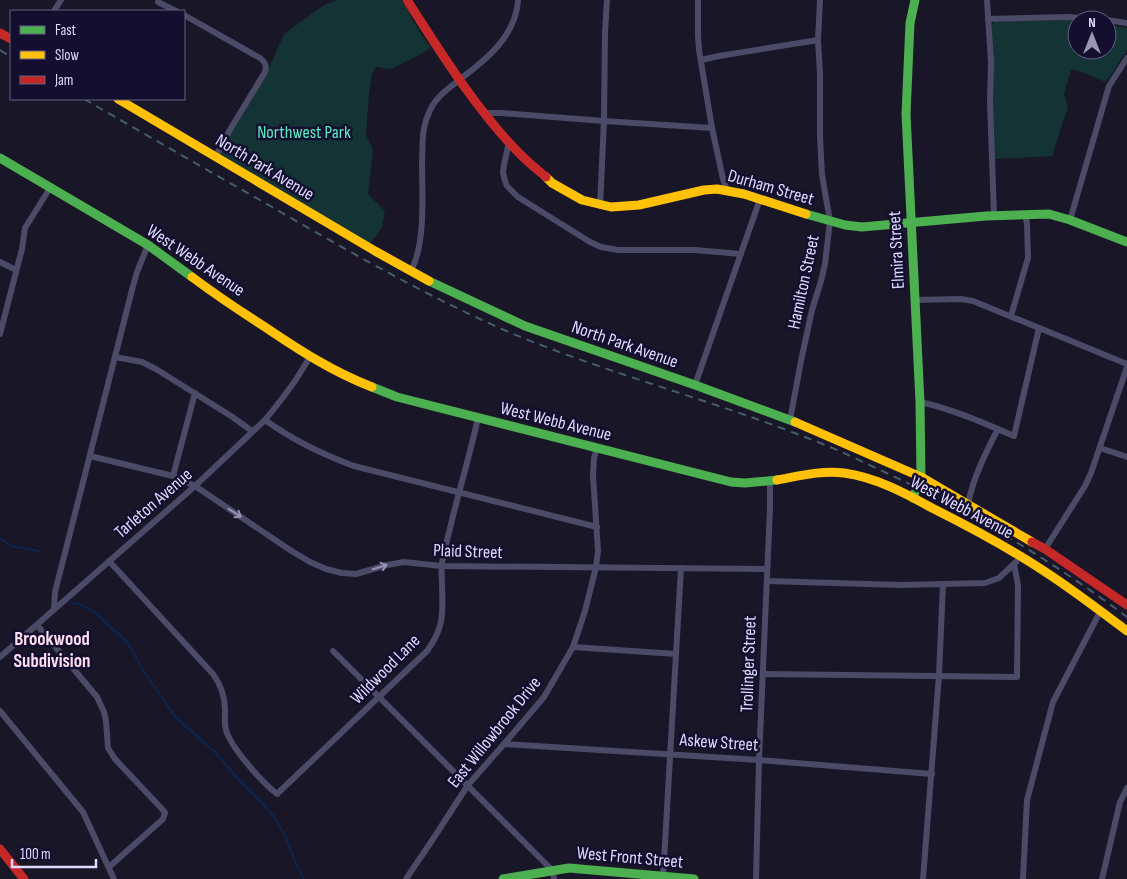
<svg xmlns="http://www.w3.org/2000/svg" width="1127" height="879" font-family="'Sofia Sans Condensed',sans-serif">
	<rect width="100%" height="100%" fill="#191627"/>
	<g fill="#133334">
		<path d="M338 0H401C412 15 418 34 431 47L423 53 391 69 376 67 372 74 369 94 366 135 373 150 368 194 385 211 382 227 370 244 219 155 269 68 284 34 324 5Z"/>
		<path d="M1069 20 1077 21V50H1107V24L1127 28V50L1111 75 1105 82 1087 74 1071 69 1064 94 1068 107 1052 156 995 159 993 157 991 26 994 22Z"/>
	</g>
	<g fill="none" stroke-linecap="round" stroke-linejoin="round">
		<g stroke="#0a2550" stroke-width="2">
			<path d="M0 538 11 546 39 551"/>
			<path d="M70 603 80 604 95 613 123 638 129 645 141 667 176 718 214 751 242 783 262 803 276 819 284 834 298 868 304 879"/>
		</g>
		<g stroke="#4b4b68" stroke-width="6">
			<path d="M698 0V36L699 50 712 128 723 179 727 190"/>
			<path d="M987 0 991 62 990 101 994 215"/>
			<path d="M158 2 176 11"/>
			<path d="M54 11 61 0"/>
			<path d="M184 15 260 58C265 62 267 65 265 72L231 128 216 156"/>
			<path d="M988 19 1067 17 1083 18 1103 20"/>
			<path d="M1107 20 1127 23"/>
			<path d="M701 60 719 56 818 40"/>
			<path d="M484 113H501L604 121 712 128"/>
			<path d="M509 142 504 165 503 172 505 181 507 186 518 197 590 242 601 247 618 250H695L741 254"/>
			<path d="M600 206 604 121 605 32 607 0"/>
			<path d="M1070 220 1109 86 1127 58"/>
			<path d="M0 262 16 270"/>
			<path d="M411 271C426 242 422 195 422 162 423 142 421 129 430 110 436 97 448 89 459 80 486 60 516 36 518 0"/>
			<path d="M914 300 961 299 973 301 1127 364"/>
			<path d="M1011 316 1028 258 1027 224 1025 214"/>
			<path d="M0 334 22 249 25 228 50 188"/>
			<path d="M115 357 142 362 156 369 231 416 252 431"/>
			<path d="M695 385 760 199"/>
			<path d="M920 402C952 409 984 423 1014 436L1039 328"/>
			<path d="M265 420C290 438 324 455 354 466L597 527"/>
			<path d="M790 420 801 361 812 310 821 281 825 264 830 221 822 175 820 136V74L818 40 820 0"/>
			<path d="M1100 448 1127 457"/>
			<path d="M90 456 173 476 195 486 290 550 310 562 326 569 342 573 356 574 387 565 404 562 441 566 767 569"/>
			<path d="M173 476 195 393"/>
			<path d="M968 505C972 480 986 452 998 429"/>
			<path d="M1045 549 1085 486 1091 473 1127 367"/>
			<path d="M109 561 213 674C221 685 225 696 225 710 225 717 224 723 226 730 231 748 262 782 277 794L427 651C444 628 443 614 442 586 442 579 441 571 442 563 452 514 467 467 478 418"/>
			<path d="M767 581 901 585 985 583 999 578 1016 562"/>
			<path d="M54 609 55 592 133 286 137 272 148 245"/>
			<path d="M37 625 97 697 104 712 106 721 108 748 115 759 163 810 165 813 163 819 109 867"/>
			<path d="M573 647 676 654"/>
			<path d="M333 651 553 871 554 879"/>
			<path d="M0 657 195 486 248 436 265 420 281 400 295 381 310 357"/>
			<path d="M763 674 1017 677 1018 585 1014 564"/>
			<path d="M0 711 83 812 114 879"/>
			<path d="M504 744 759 760 932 774"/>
			<path d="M663 878 681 568"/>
			<path d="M406 879 435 836 468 785 504 744 544 697 573 647 585 611 596 567 598 551 593 475 594 458 597 448"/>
			<path d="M756 879 759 760 770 508V481"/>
			<path d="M923 879 939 675 943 584"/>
			<path d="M1023 879 1027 800 1053 702 1100 612"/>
			<path d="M1102 879 1120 802 1127 788"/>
		</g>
		<g stroke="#4caf50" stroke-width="9">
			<path d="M0 158 148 245 192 277"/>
			<path d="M806 214 845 225 862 227 986 216 1049 214 1070 220 1127 242"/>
			<path d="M429 281 525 326 695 385 795 422"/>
			<path d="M372 387 397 397 731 482 745 483 777 480"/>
			<path d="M913 498 921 477 920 402 906 114 910 23 915 0"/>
			<path d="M503 879 569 868 694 879"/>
		</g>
		<g stroke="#ffc107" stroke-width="9">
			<path d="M118 99 375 251 429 281"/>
			<path d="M546 177 552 183 582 200 611 207 639 205 704 190 717 189 744 194 806 214"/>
			<path d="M192 277C216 295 240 311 265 327 299 350 333 372 372 387"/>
			<path d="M795 422 921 477 1032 542"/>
			<path d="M777 480C799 476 822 470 844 473 875 477 905 493 932 508 972 528 1013 550 1050 575 1077 593 1102 612 1127 631"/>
		</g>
		<g stroke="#c62828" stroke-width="9">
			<path d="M407 0C441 53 478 113 523 157 530 164 539 171 546 177"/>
			<path d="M0 33 11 39"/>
			<path d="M1032 542 1045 549 1127 605"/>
			<path d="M0 849 24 879"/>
		</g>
		<g stroke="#455c6f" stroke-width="2" stroke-dasharray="8 6" stroke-linecap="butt">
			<path d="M0 50 11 57"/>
			<path d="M84 99C146 135 209 171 272 207 350 252 428 297 511 333 609 374 712 400 810 439 834 448 857 459 880 470 967 510 1050 559 1127 617"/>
		</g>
	</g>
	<defs><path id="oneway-shaft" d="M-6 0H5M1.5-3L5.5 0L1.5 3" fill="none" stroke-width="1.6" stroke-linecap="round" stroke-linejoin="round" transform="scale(1.25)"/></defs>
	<g stroke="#9594b4">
		<use href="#oneway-shaft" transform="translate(235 513) rotate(33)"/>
		<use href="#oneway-shaft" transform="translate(380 567) rotate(-17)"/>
	</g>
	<g text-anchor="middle" stroke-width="5" stroke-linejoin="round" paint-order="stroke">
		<g font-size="18" fill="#5deac3" stroke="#140f2e">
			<text x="304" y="138">Northwest Park</text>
		</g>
		<g font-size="18" fill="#dfdcff" stroke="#140f2e">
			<text transform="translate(265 167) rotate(31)" y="6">North Park Avenue</text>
			<text transform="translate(771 187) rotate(16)" y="6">Durham Street</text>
			<text transform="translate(896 250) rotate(-93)" y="6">Elmira Street</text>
			<text transform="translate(196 260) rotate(34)" y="6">West Webb Avenue</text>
			<text transform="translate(803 282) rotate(-78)" y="6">Hamilton Street</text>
			<text transform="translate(625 344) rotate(19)" y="6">North Park Avenue</text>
			<text transform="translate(556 421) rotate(14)" y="6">West Webb Avenue</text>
			<text transform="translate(153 503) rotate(-41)" y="6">Tarleton Avenue</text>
			<text transform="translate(962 507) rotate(28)" y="6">West Webb Avenue</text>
			<text transform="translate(468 551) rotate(2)" y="6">Plaid Street</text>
			<text transform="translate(748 664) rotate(-88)" y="6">Trollinger Street</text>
			<text transform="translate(385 669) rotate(-45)" y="6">Wildwood Lane</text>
			<text transform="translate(494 732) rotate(-51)" y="6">East Willowbrook Drive</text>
			<text transform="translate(719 742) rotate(4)" y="6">Askew Street</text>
			<text transform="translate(630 857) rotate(5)" y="6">West Front Street</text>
		</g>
		<g font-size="19" font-weight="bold" fill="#ffdef4" stroke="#140f2e">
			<text x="52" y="645">Brookwood<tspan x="52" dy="22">Subdivision</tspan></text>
		</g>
	</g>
	<rect x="10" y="10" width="175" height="90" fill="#140f2e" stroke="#656182"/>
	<rect x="20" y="26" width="25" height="8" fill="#4caf50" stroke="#656182"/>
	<text x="55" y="35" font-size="15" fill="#dfdcff">Fast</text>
	<rect x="20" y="51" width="25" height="8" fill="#ffc107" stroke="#656182"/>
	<text x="55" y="60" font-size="15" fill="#dfdcff">Slow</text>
	<rect x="20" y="76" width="25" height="8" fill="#c62828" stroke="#656182"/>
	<text x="55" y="85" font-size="15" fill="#dfdcff">Jam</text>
	<g transform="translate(1092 35)"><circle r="24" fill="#140f2e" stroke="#656182"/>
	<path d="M0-4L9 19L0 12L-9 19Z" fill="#9a97b3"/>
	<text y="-8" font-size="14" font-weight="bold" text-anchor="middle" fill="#dfdcff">N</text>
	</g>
	<path d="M12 859v8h84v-8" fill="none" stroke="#dfdcff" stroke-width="2.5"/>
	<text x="20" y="859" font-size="15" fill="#dfdcff" stroke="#140f2e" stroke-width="4" paint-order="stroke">100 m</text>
</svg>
